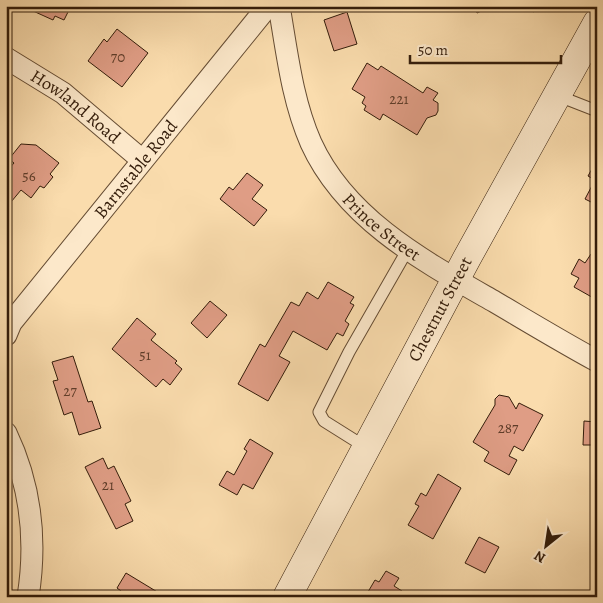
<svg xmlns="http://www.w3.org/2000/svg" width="603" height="603" font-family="Alegreya,serif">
	<rect width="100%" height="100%" fill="#fadcad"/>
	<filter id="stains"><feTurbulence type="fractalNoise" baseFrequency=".004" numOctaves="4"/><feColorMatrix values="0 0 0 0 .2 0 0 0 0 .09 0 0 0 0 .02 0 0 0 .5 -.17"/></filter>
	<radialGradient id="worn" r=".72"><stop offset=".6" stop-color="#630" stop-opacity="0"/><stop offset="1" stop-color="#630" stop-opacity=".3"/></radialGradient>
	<g fill="#df9d85" stroke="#331c0a">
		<path d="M22 6H71L64 20 55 16 53 20Z"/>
		<path d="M474 6H492L477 13Z"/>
		<path d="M523 6H537L534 12Z"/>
		<path d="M347 12 357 44 334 51 324 20Z"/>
		<path d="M117 29 148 53 122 87 88 61 104 39 107 42Z"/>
		<path d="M367 63 378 70 381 66 423 93 427 87 438 93 433 100 438 103V111L436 115 427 118 417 135 383 114 380 120 364 110 366 106 362 103 365 97 352 89Z"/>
		<path d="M21 144 36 145 59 163 50 174 53 177 44 188 40 186 31 198 21 190 6 208V172L14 163 9 159Z"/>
		<path d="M597 160V205L585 199 595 180 588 176Z"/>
		<path d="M247 173 263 185 252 199 267 210 254 226 220 199 229 187 233 190Z"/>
		<path d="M591 254 597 257V300L574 287 579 278 571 274 579 259 585 263Z"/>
		<path d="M328 282 354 297 350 303 354 305 345 321 349 324 343 336 337 333 327 350 293 331 279 356 290 362 268 401 238 384 260 344 265 347 291 302 299 306 307 292 318 299Z"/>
		<path d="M210 301 227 315 207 338 191 323Z"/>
		<path d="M137 318 156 334 151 340 177 361 175 363 182 369 170 385 163 379 156 387 112 349Z"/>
		<path d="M73 356 88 402 92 401 101 428 79 435 72 412 64 415 53 381 58 380 52 362Z"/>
		<path d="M499 395 509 397 516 409 519 403 543 415 523 451 514 446 509 456 517 460 509 475 484 461 489 452 473 442 495 405V399Z"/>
		<path d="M584 421 597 422V445H583Z"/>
		<path d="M250 439 273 453 253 489 243 484 237 495 219 485 227 471 234 475 247 451 244 449Z"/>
		<path d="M103 458 108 469 114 466 131 501 125 504 133 521 116 529 85 467Z"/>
		<path d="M438 474 461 488 433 539 408 525 419 506 415 504 421 493 426 496Z"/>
		<path d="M479 537 499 547 485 573 465 563Z"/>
		<path d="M386 571 399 578 394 586 402 591 399 595 402 597H365L375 580 379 582Z"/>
		<path d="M126 573 159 593 157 597H118L121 591 117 588Z"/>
	</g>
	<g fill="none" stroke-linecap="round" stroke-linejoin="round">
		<defs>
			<g id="service">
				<path d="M556 95 597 111"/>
				<path d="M367 448 324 421 319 412 349 352 408 249"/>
			</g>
			<g id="minor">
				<path id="s1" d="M279 6C287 52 292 100 311 143 346 220 425 262 495 302 529 322 562 342 597 361"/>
				<path id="s2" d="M6 58 63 93 142 160"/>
				<path id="s3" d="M6 335 11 323 268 6"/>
				<path d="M6 433C31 485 37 540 28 597"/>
			</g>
			<g id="secondary">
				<path id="s4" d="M287 597 467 258 597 23"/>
			</g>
		</defs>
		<use href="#service" stroke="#654c33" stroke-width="13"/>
		<use href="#minor" stroke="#654c33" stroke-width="23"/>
		<use href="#secondary" stroke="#331c0a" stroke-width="29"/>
		<use href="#service" stroke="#fce8ca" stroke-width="11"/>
		<use href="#minor" stroke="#fce8ca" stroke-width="21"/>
		<use href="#secondary" stroke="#fce8ca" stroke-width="28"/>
	</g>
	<g text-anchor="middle" stroke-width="4" stroke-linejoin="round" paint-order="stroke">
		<g font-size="15" fill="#5e3c29">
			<text x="118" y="62">70</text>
			<text x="399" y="104">221</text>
			<text x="29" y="181">56</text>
			<text x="145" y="360">51</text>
			<text x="70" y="396">27</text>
			<text x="508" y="433">287</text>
			<text x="108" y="490">21</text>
		</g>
		<g font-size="18" fill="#331c0a" stroke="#fce8ca">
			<text dy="6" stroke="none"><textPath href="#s2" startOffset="85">Howland Road</textPath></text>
			<text dy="6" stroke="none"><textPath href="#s3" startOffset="211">Barnstable Road</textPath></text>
			<text dy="6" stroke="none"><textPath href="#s1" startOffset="252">Prince Street</textPath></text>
			<text dy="6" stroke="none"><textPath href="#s4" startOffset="326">Chestnut Street</textPath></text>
		</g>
	</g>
	<rect width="603" height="603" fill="none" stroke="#fadcad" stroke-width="25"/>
	<rect x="8" y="8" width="588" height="588" fill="none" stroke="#331c0a" stroke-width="2.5"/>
	<rect x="12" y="12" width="578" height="578" fill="none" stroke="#331c0a"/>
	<g transform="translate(546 546) rotate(210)" stroke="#fce8ca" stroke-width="4" paint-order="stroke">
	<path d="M0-4L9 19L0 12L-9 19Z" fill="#331c0a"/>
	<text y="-8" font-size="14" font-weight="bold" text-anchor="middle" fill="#331c0a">N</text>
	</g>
	<path d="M410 55v8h151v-8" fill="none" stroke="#331c0a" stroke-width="2.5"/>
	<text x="418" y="55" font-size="15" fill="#331c0a" stroke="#fce8ca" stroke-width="4" paint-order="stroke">50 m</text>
	<rect width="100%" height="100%" filter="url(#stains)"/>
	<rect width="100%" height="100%" fill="url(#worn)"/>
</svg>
